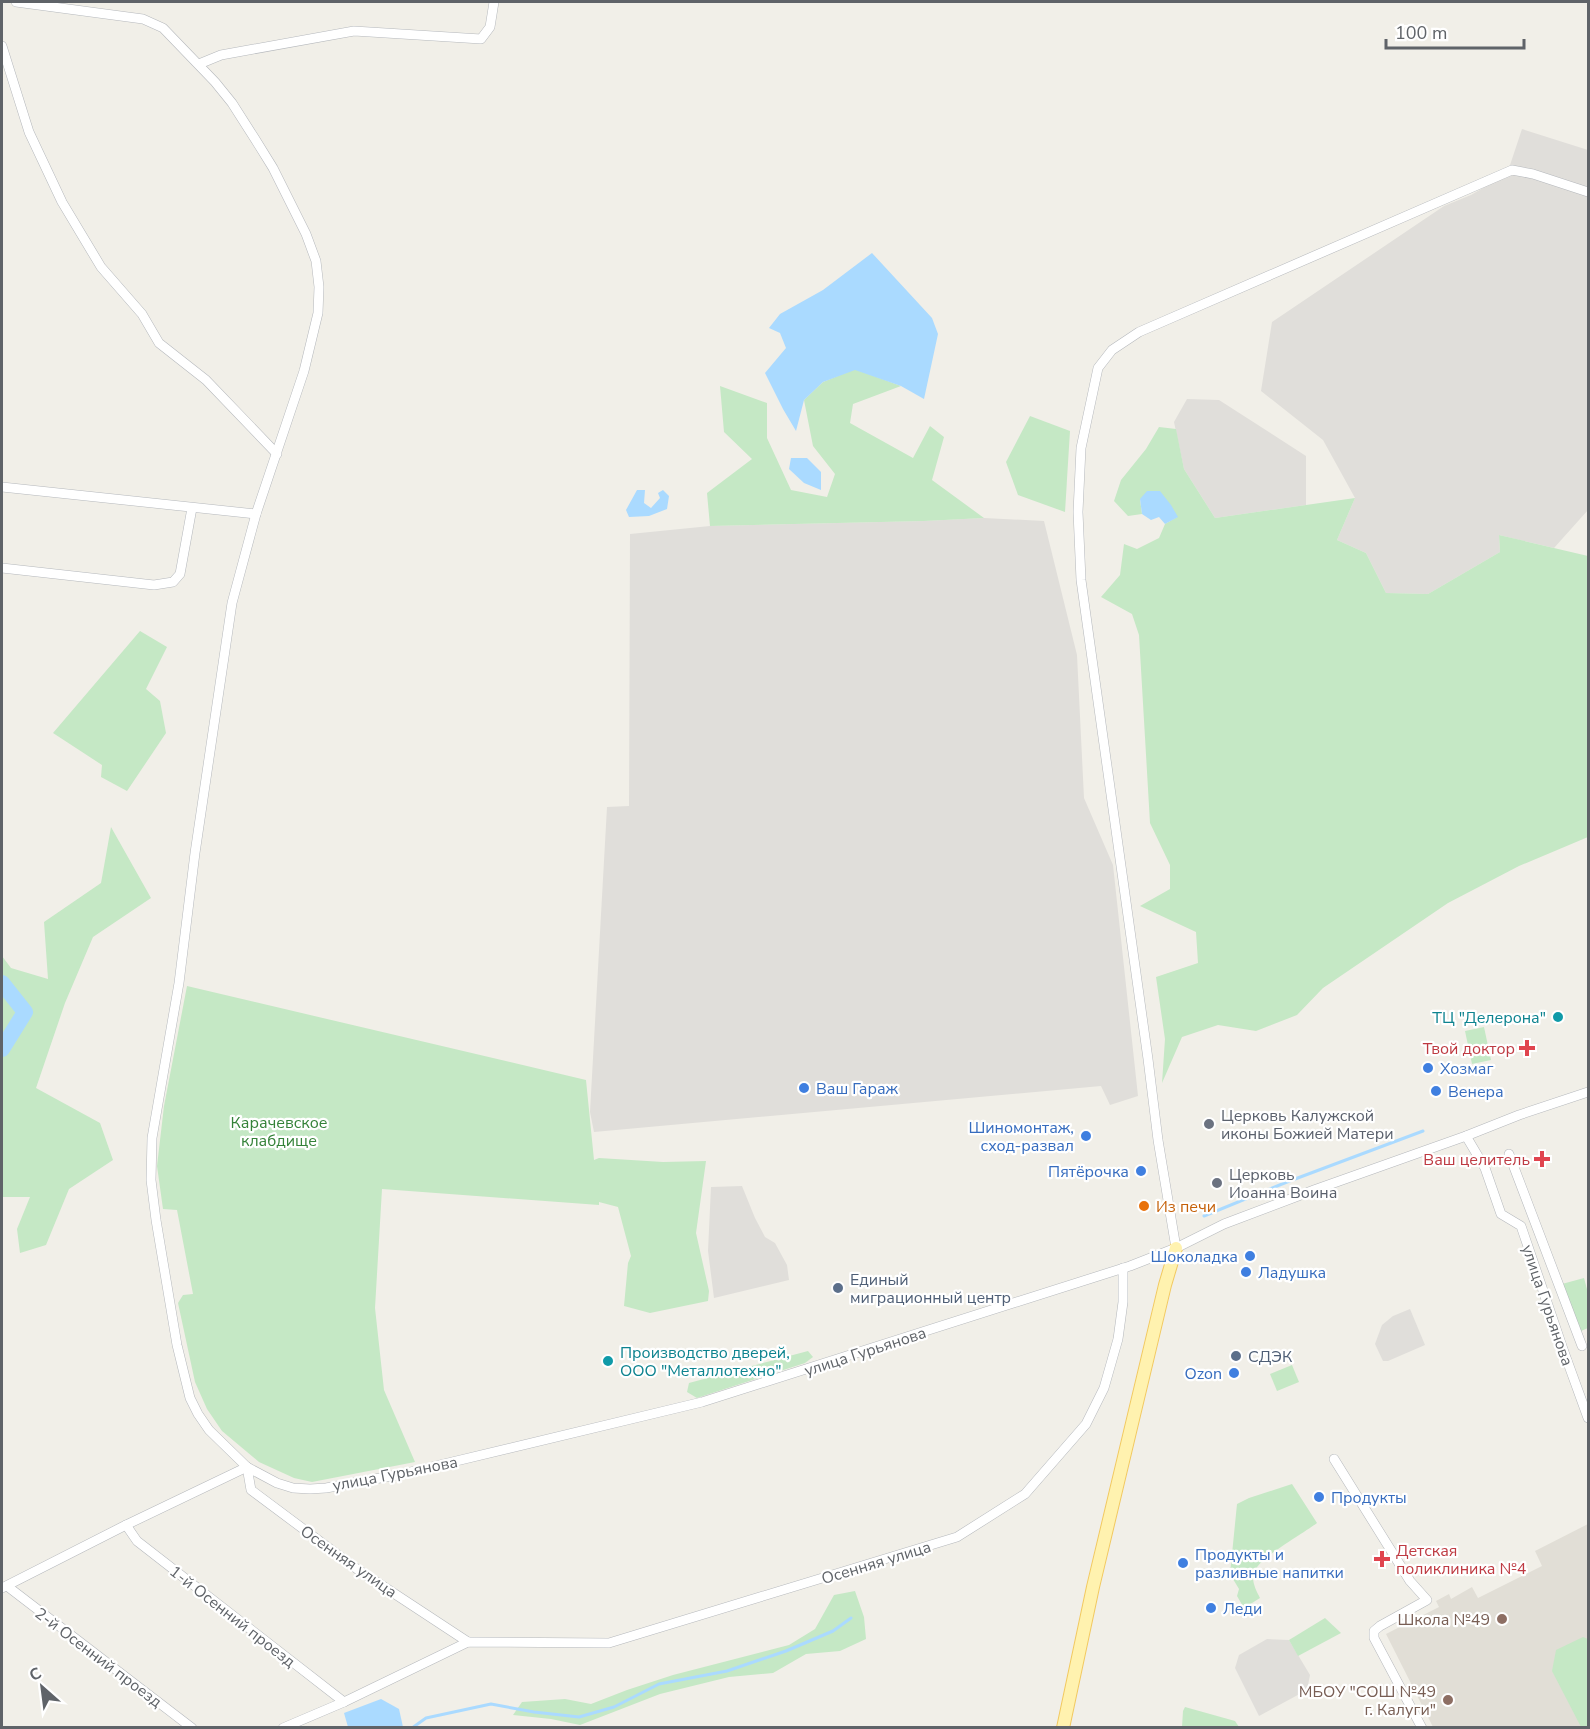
<svg xmlns="http://www.w3.org/2000/svg" width="1590" height="1729" font-family="'Nunito Sans',sans-serif">
	<rect width="100%" height="100%" fill="#f1efe8"/>
	<g fill="#e0deda">
		<path d="M1522 129 1588 150V510L1554 548 1499 535 1500 552 1428 594 1386 593 1366 553 1337 540 1355 498 1323 440 1261 391 1272 322 1444 206 1471 195 1507 174Z"/>
		<path d="M1187 399 1219 400 1306 456V505L1215 518 1184 469 1174 422Z"/>
		<path d="M984 518 1044 521 1077 655 1084 798 1113 865 1138 1096 1110 1105 1101 1086 594 1132 590 1112 607 807 629 806 630 534 710 526 924 521Z"/>
		<path d="M742 1186 755 1218 765 1237 775 1243 787 1265 789 1280 714 1298 708 1251 711 1187Z"/>
		<path d="M1410 1309 1425 1345 1388 1361H1383L1375 1344 1382 1325 1393 1316Z"/>
		<path d="M1267 1639 1289 1640 1310 1675 1307 1690 1259 1716 1235 1668 1239 1655Z"/>
	</g>
	<path fill="#e1ded6" d="M1588 1524V1727H1433L1386 1634 1439 1607 1436 1601 1449 1594 1451 1599 1472 1587 1478 1598 1542 1566 1535 1551Z"/>
	<g fill="#c5e8c5">
		<path d="M855 369 901 386 853 404 850 423 913 458 930 426 944 437 932 480 984 518 924 521 710 526 707 493 752 459 724 432 720 386 767 403V438L791 490 827 497 835 474 813 446 804 400 823 382Z"/>
		<path d="M1030 416 1070 431 1065 512 1018 495 1006 462Z"/>
		<path d="M1159 427 1176 429 1184 469 1215 518 1355 498 1337 540 1366 553 1386 593 1428 594 1500 552 1499 535 1588 556V837L1519 866 1448 903 1323 988 1297 1015 1256 1031 1218 1025 1182 1037 1162 1083 1165 1039 1156 977 1198 963 1196 932 1140 906 1170 889V865L1150 823 1139 635 1132 614 1101 597 1120 575 1124 544 1137 549 1159 538 1165 524 1177 517 1140 499 1142 514 1128 516 1114 501 1121 480 1146 449Z"/>
		<path d="M140 631 167 647 146 689 160 701 166 733 127 791 101 777 102 765 53 733Z"/>
		<path d="M111 827 151 898 93 937 65 1003 36 1088 100 1123 113 1160 69 1189 46 1245 20 1253 17 1229 30 1197H2V956L11 968 48 979 44 922 101 883Z"/>
		<path d="M187 986 586 1080 594 1160 599 1158 663 1162 706 1161 696 1233 709 1291 708 1301 650 1313 624 1306 628 1263 631 1256 618 1207 599 1202V1205L382 1189 375 1308 384 1390 415 1462 312 1482 294 1478 259 1462 222 1431 207 1409 195 1382 178 1303 183 1295 193 1294 177 1210 163 1209 157 1166 164 1106Z"/>
		<path d="M1484 1027 1491 1060 1472 1064 1465 1031Z"/>
		<path d="M1584 1278 1588 1293V1328L1581 1331 1562 1284Z"/>
		<path d="M808 1351 813 1357 805 1363 697 1398 687 1392 689 1383Z"/>
		<path d="M1292 1365 1299 1382 1277 1391 1270 1374Z"/>
		<path d="M1292 1484 1317 1523C1304 1533 1259 1558 1254 1572 1251 1581 1256 1590 1260 1598L1244 1608 1237 1596 1239 1589 1230 1574 1237 1504 1249 1498Z"/>
		<path d="M855 1591 864 1617 866 1639 840 1651 806 1654 773 1673 729 1677 660 1694 580 1725 551 1719 513 1715 522 1702 565 1699 591 1704 627 1690 673 1675 789 1645 815 1629 834 1595Z"/>
		<path d="M1325 1618 1341 1633 1298 1656 1289 1640Z"/>
		<path d="M1583 1637 1588 1639V1727H1581L1552 1671 1556 1650Z"/>
		<path d="M1185 1707 1235 1721 1239 1727H1182L1183 1711Z"/>
	</g>
	<g fill="#aadaff">
		<path d="M872 253 932 318 938 334 924 399 901 386 855 370 823 382 804 400 796 431 783 409 765 373 786 348 780 333 769 328 780 314 823 290Z"/>
		<path d="M791 458H807L821 472V490L804 483 789 469Z"/>
		<path d="M637 490H645L644 503 651 508 660 498 658 493 663 490 669 496 667 509 649 516 629 517 626 510Z"/>
		<path d="M1147 491H1160L1171 505 1178 517 1165 524 1159 517 1151 520 1142 514 1140 499Z"/>
		<path d="M381 1699 399 1709 403 1727H348L344 1713Z"/>
	</g>
	<g fill="none" stroke-linecap="round" stroke-linejoin="round">
		<g stroke="#aadaff" stroke-width="3">
			<path d="M1204 1216 1287 1182 1423 1131"/>
			<path d="M412 1728 426 1718 491 1704 534 1712 579 1717 614 1707 659 1684 727 1671 786 1651 833 1631 851 1618"/>
		</g>
		<path stroke="#aadaff" stroke-width="16" d="M2 983 25 1012 2 1049"/>
		<defs>
			<g id="minor">
				<path d="M16 2 143 19 163 28 215 82 232 103 255 139 273 168 306 234 316 261 319 287 318 313 304 371 256 514 232 603 195 853 179 983 152 1138 151 1180 156 1220 177 1345 190 1398 198 1414 209 1430 247 1467 277 1483 293 1488 310 1489 326 1488 402 1474 702 1402 1130 1266 1176 1248 1224 1224 1314 1190 1466 1136 1519 1115 1588 1092"/>
				<path d="M2 46 29 132 62 202 101 267 142 314 159 343 206 380 277 454"/>
				<path d="M199 64 221 55 354 31 481 39 490 27 494 2"/>
				<path d="M2 487 256 514"/>
				<path d="M2 568 154 585 173 582 180 574 192 508"/>
				<path d="M1466 1136 1485 1168 1501 1214 1521 1226 1564 1352 1588 1418"/>
				<path d="M1509 1154 1582 1346"/>
				<path d="M1176 1248 1158 1140 1148 1059 1081 580 1078 512 1081 448 1098 368 1112 350 1139 332 1512 170 1533 174 1588 192"/>
				<path d="M1334 1459 1410 1581 1427 1600 1380 1626 1374 1631V1638L1422 1728"/>
				<path d="M247 1467 251 1490 357 1569 468 1642"/>
				<path d="M126 1525 137 1541 344 1702"/>
				<path d="M7 1586 192 1728"/>
				<path d="M2 1588 126 1525 247 1467"/>
				<path d="M283 1728 344 1702 468 1642 609 1643 957 1537 1025 1494 1086 1424 1104 1388 1118 1339 1123 1302V1268"/>
			</g>
			<path id="major" d="M1063 1728 1093 1587 1165 1285 1176 1248"/>
		</defs>
		<use href="#minor" stroke="#b5b8bc" stroke-width="10"/>
		<use href="#major" stroke="#f2c960" stroke-width="14"/>
		<use href="#minor" stroke="#fff" stroke-width="9"/>
		<use href="#major" stroke="#fff2af" stroke-width="12"/>
	</g>
	<g fill="#0f9aa8" stroke="#fff" stroke-width="2">
		<circle cx="1558" cy="1017" r="6"/>
		<circle cx="608" cy="1361" r="6"/>
	</g>
	<g fill="#e0444e" stroke="#fff" stroke-width="2">
		<path d="M1524 1039h6v6h6v6h-6v6h-6v-6h-6v-6h6z"/>
		<path d="M1539 1150h6v6h6v6h-6v6h-6v-6h-6v-6h6z"/>
		<path d="M1379 1550h6v6h6v6h-6v6h-6v-6h-6v-6h6z"/>
	</g>
	<g fill="#3f7fe0" stroke="#fff" stroke-width="2">
		<circle cx="1428" cy="1068" r="6"/>
		<circle cx="804" cy="1088" r="6"/>
		<circle cx="1436" cy="1091" r="6"/>
		<circle cx="1086" cy="1136" r="6"/>
		<circle cx="1141" cy="1171" r="6"/>
		<circle cx="1250" cy="1256" r="6"/>
		<circle cx="1246" cy="1272" r="6"/>
		<circle cx="1234" cy="1373" r="6"/>
		<circle cx="1319" cy="1497" r="6"/>
		<circle cx="1183" cy="1563" r="6"/>
		<circle cx="1211" cy="1608" r="6"/>
	</g>
	<g fill="#6b7280" stroke="#fff" stroke-width="2">
		<circle cx="1209" cy="1124" r="6"/>
		<circle cx="1217" cy="1183" r="6"/>
	</g>
	<circle fill="#e8710a" stroke="#fff" stroke-width="2" cx="1144" cy="1206" r="6"/>
	<g fill="#5c6f8a" stroke="#fff" stroke-width="2">
		<circle cx="838" cy="1288" r="6"/>
		<circle cx="1236" cy="1356" r="6"/>
	</g>
	<g fill="#8d6e63" stroke="#fff" stroke-width="2">
		<circle cx="1502" cy="1619" r="6"/>
		<circle cx="1448" cy="1700" r="6"/>
	</g>
	<g text-anchor="middle" stroke-width="4.5" stroke-linejoin="round" paint-order="stroke">
		<g font-size="16" fill="#0d838f" stroke="#fff" text-anchor="end">
			<text x="1546" y="1023">ТЦ "Делерона"</text>
			<text x="620" y="1358" text-anchor="start">Производство дверей,<tspan x="620" dy="18">ООО "Металлотехно"</tspan></text>
		</g>
		<g font-size="16" fill="#be3a42" stroke="#fff" text-anchor="end">
			<text x="1515" y="1054">Твой доктор</text>
			<text x="1530" y="1165">Ваш целитель</text>
			<text x="1396" y="1556" text-anchor="start">Детская<tspan x="1396" dy="18">поликлиника №4</tspan></text>
		</g>
		<g font-size="16" fill="#366cbe" stroke="#fff" text-anchor="start">
			<text x="1440" y="1074">Хозмаг</text>
			<text x="816" y="1094">Ваш Гараж</text>
			<text x="1448" y="1097">Венера</text>
			<text x="1074" y="1133" text-anchor="end">Шиномонтаж,<tspan x="1074" dy="18">сход-развал</tspan></text>
			<text x="1129" y="1177" text-anchor="end">Пятёрочка</text>
			<text x="1238" y="1262" text-anchor="end">Шоколадка</text>
			<text x="1258" y="1278">Ладушка</text>
			<text x="1222" y="1379" text-anchor="end">Ozon</text>
			<text x="1331" y="1503">Продукты</text>
			<text x="1195" y="1560">Продукты и<tspan x="1195" dy="18">разливные напитки</tspan></text>
			<text x="1223" y="1614">Леди</text>
		</g>
		<g font-size="16" fill="#5b616d" stroke="#fff" text-anchor="start">
			<text x="1221" y="1121">Церковь Калужской<tspan x="1221" dy="18">иконы Божией Матери</tspan></text>
			<text x="1229" y="1180">Церковь<tspan x="1229" dy="18">Иоанна Воина</tspan></text>
		</g>
		<g font-size="16" fill="#348238" stroke="#fff">
			<text x="279" y="1128">Карачевское<tspan x="279" dy="18">клабдище</tspan></text>
		</g>
		<g font-size="16" fill="#c56008" stroke="#fff" text-anchor="start">
			<text x="1156" y="1212">Из печи</text>
		</g>
		<g font-size="16" fill="#4e5e75" stroke="#fff" text-anchor="start">
			<text x="850" y="1285">Единый<tspan x="850" dy="18">миграционный центр</tspan></text>
			<text x="1248" y="1362">СДЭК</text>
		</g>
		<g font-size="16" fill="#5f6368" stroke="#fff">
			<text transform="translate(1548 1305) rotate(71)" y="6">улица Гурьянова</text>
			<text transform="translate(865 1351) rotate(-18)" y="6">улица Гурьянова</text>
			<text transform="translate(395 1473) rotate(-11)" y="6">улица Гурьянова</text>
			<text transform="translate(349 1561) rotate(35)" y="6">Осенняя улица</text>
			<text transform="translate(876 1562) rotate(-17)" y="6">Осенняя улица</text>
			<text transform="translate(233 1616) rotate(38)" y="6">1-й Осенний проезд</text>
			<text transform="translate(99 1657) rotate(37)" y="6">2-й Осенний проезд</text>
		</g>
		<g font-size="16" fill="#785e54" stroke="#fff" text-anchor="end">
			<text x="1490" y="1625">Школа №49</text>
			<text x="1436" y="1697">МБОУ "СОШ №49<tspan x="1436" dy="18">г. Калуги"</tspan></text>
		</g>
	</g>
	<rect width="1590" height="1729" fill="none" stroke="#5f6368" stroke-width="6"/>
	<g transform="translate(42 1687) rotate(332)" stroke="#ffffff" stroke-width="4.5" paint-order="stroke">
	<path d="M0-4.5L10 22L0 15L-10 22Z" fill="#5f6368"/>
	<text y="-9" font-size="16" font-weight="bold" text-anchor="middle" fill="#5f6368">С</text>
	</g>
	<path d="M1386 39v9h138v-9" fill="none" stroke="#5f6368" stroke-width="3"/>
	<text x="1395" y="39" font-size="18" fill="#5f6368" stroke="#ffffff" stroke-width="4.5" paint-order="stroke">100 m</text>
</svg>
